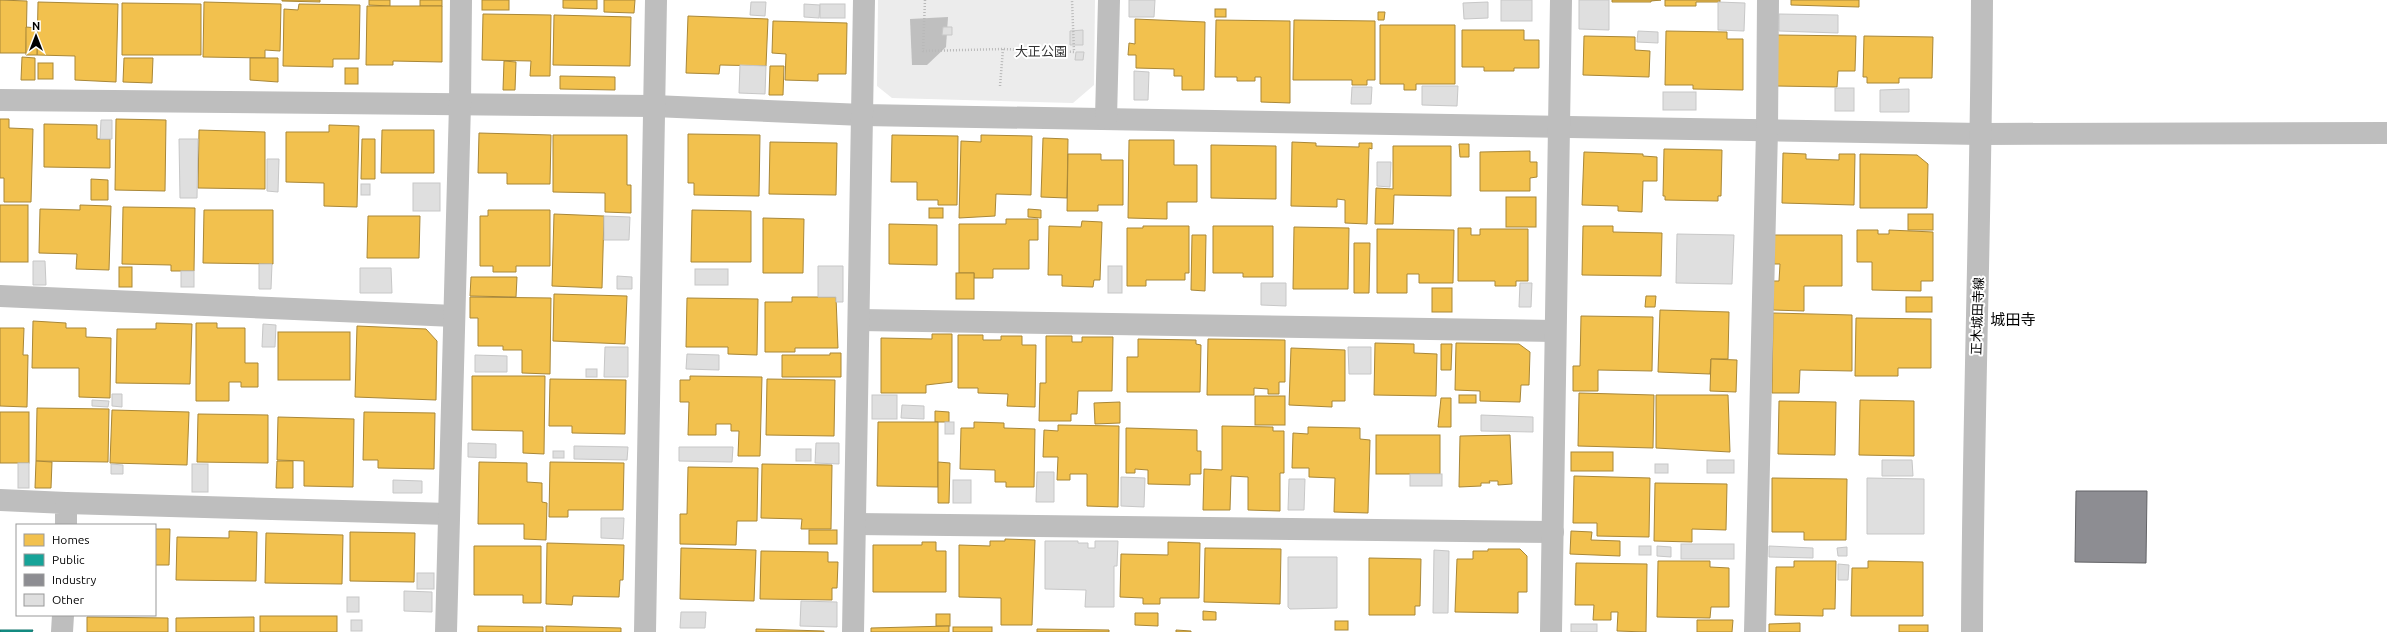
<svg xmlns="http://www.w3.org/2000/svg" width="2387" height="632" font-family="Ubuntu,'Noto Sans JP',sans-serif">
	<rect width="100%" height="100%" fill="#fff"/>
	<path fill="#ececec" d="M878 0H1095L1094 85 1073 103 892 98 877 86Z"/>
	<path fill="#bfbfbf" d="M948 17 946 47 927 65H912L910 19Z"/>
	<g fill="#f2c14e" stroke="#a98737">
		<path d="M0 0 27 1 26 53H0Z"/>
		<path d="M282 0H320V2L282 1Z"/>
		<path d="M369 0H390V6L369 5Z"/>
		<rect x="420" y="0" width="22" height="6"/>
		<rect x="482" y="0" width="27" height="10"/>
		<path d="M563 0H597V9L563 8Z"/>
		<path d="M604 0H635L634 13 604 12Z"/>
		<path d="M1612 0H1661L1651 1V2H1612Z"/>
		<path d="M1665 0H1720V2H1696V6H1665Z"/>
		<path d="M1791 0H1859V7L1791 5Z"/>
		<path d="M38 2 118 4 116 82 75 80V56L37 55Z"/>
		<path d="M204 2 281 4 280 51 265 50V58L203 57Z"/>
		<path d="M122 3 201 4V55H122Z"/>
		<path d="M299 4 360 5 359 59H333V67L283 66 284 9 298 10Z"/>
		<path d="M367 6H442V62L393 61V65H366Z"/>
		<rect x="1215" y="9" width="11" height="8"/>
		<path d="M1378 12H1385L1384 20H1378Z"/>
		<path d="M483 14 551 15 550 76H530L531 61 482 60Z"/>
		<path d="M554 15 631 17 630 66 553 65Z"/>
		<path d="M688 16 768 19 766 66 720 65 719 74 686 73Z"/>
		<path d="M1135 19 1205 22 1204 90H1182V76H1174V69L1136 68V55H1128L1129 43 1135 44Z"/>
		<path d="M1216 20 1290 21V103L1261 102V77H1255V81H1237V77H1215Z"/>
		<path d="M1294 20 1375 21V80H1367V85H1352V80H1293Z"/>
		<path d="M773 21 847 23 846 74H818V81L785 80 786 54 772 53Z"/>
		<path d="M1380 25H1455V84H1416V90H1404V84H1380Z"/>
		<path d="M26 27 37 28V55H26Z"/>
		<path d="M1462 30H1524V40H1539V68H1514V71H1484V67H1462Z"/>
		<path d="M1666 31 1727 32V39H1743V90L1693 89V85H1665Z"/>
		<path d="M1777 35 1856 36 1855 71H1838L1837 87 1776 86Z"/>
		<path d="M1584 36 1635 37V50L1650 51 1649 77 1583 75Z"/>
		<path d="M1864 36 1933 37 1932 78H1899V83H1867V77H1863Z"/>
		<path d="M22 57 35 58V80H21Z"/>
		<path d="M124 58H153L152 83 123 82Z"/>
		<path d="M250 58H278V82L250 80Z"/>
		<path d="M504 61 516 62 515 90H503Z"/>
		<rect x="38" y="63" width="15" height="16"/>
		<path d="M770 66H784L783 95H769Z"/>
		<rect x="345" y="68" width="13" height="16"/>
		<path d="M560 76 615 77V90L560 89Z"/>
		<path d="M0 119H9V128L33 129 31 202H4V178H0Z"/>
		<path d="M116 119 166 120 165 191 115 190Z"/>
		<path d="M44 124 97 125V139H110V168L44 167Z"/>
		<path d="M329 125 359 126 357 207 324 206V183L286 182V132H329Z"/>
		<path d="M199 130 265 132V189L198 188Z"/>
		<path d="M382 130H434V173H381Z"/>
		<path d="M479 133 551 135 550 184H507V173H478Z"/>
		<path d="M688 134 760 135 759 196 694 195V183H688Z"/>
		<path d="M553 135H627V185H631V213L605 212V193L553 192Z"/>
		<path d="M892 135 958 136 957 205H938V200H917V182H891Z"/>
		<path d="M981 135 1032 136 1031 195 996 194 995 216 959 218 961 141 981 142Z"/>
		<path d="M1043 138 1068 139 1067 198 1041 197Z"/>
		<path d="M362 139H375V179H361Z"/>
		<path d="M1129 140H1174V165H1197V202H1167V219L1128 218Z"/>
		<path d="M770 142 837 143 836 195 769 194Z"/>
		<path d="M1292 142 1316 143V146L1359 147V143H1372V149L1369 148 1367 224 1345 223V200L1337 199V207L1291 206Z"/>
		<path d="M1459 144H1469V157H1460Z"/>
		<path d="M1211 145 1276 146V199L1211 198Z"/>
		<path d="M1393 146H1451V196L1394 195 1393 224H1375L1376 188 1393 189Z"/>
		<path d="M1664 149 1722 150 1721 196H1718V201L1665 200V196H1663Z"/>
		<path d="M1530 151V162H1537V177L1530 178V191H1480V152Z"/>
		<path d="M1584 152 1643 154V156L1657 157V181H1643L1642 212 1618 211V206L1582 205Z"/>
		<path d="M1783 153 1806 154V159L1839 160V154H1855L1854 205 1782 203Z"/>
		<path d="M1068 154H1101V160H1123V205H1098V211H1067Z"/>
		<path d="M1860 154 1917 155 1928 164 1927 208H1860Z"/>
		<path d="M91 179 108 180V200H91Z"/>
		<rect x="1506" y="197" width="30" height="30"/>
		<rect x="0" y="205" width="28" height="57"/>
		<path d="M80 205 111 206 109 270 76 269 77 254 39 253 40 209 80 210Z"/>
		<path d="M123 207 195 208 194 271H171V265L122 264Z"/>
		<rect x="929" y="208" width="14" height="10"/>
		<path d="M1028 209 1041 210V218L1028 217Z"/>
		<path d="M204 210H273V264L203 263Z"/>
		<path d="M488 210H550V266H516V272H493V266H480V216H488Z"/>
		<path d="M692 210 751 211V262H691Z"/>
		<path d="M554 214 604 216 602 288 552 286Z"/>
		<rect x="1908" y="214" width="25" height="16"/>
		<path d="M368 216H420L419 258H367Z"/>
		<path d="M763 218 804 219 803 273H763Z"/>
		<path d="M1006 219H1038V240H1029V269H993V278H974V273H959V224H1006Z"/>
		<path d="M1082 221 1102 222 1100 280H1094L1093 287 1062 286V275H1048L1049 226 1081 227Z"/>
		<path d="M889 224 937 225V265L889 264Z"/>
		<path d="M1143 226H1189V273H1185V280H1146V286H1127V228H1143Z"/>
		<path d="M1213 226H1273V277H1243V273H1213Z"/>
		<path d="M1583 226H1613V232L1662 233 1661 276 1582 275Z"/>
		<path d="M1294 227 1349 228 1348 289H1293Z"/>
		<path d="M1458 228H1471V235H1480V229H1528V281H1516V286H1495V281H1458Z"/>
		<path d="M1377 229 1454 230 1453 283H1419V274H1407V293H1377Z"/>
		<path d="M1857 230H1878V234H1889V230L1933 232V281H1921V291L1872 290V262H1857Z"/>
		<path d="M1192 235H1206L1205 291 1191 290Z"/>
		<path d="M1774 235H1842V286H1804V311L1773 310V281H1779L1780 264H1774Z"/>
		<path d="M1354 243H1370L1369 293H1354Z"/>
		<rect x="119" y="267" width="13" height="20"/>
		<rect x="956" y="273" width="18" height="26"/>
		<path d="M471 277H517L516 297 470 296Z"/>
		<rect x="1432" y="288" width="20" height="24"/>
		<path d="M554 294 627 296 625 344 553 341Z"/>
		<path d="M1646 296H1656L1655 307H1645Z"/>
		<path d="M470 297 551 298 550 374 522 373V350H503V346H478V318H470Z"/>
		<path d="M792 297H836L838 348H795V352H765V302H792Z"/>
		<rect x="1906" y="297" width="26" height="15"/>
		<path d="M687 298 758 299 757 355 728 354V347H686Z"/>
		<path d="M1660 310 1729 312 1728 359H1711L1710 374 1658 372Z"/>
		<path d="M1773 313 1852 315V371L1800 370 1799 393H1772Z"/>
		<path d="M1581 316 1653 317 1652 371 1598 370V391H1573V366H1580Z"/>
		<path d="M1856 318 1931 319V368H1898V376H1855Z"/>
		<path d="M33 321 66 323V328H86V337L111 338 110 398 79 397V368H32Z"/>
		<path d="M156 323 192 324 190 384 116 383 117 329H156Z"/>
		<path d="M196 323H217V328H245V363H258V387H241V382H229V401H196Z"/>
		<path d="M357 326 426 329 437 341 436 400 355 397Z"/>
		<path d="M0 328H24L23 355H28L27 407 0 406Z"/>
		<rect x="278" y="332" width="72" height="48"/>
		<path d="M932 334H952V382L926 385V393H881V338L932 339Z"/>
		<path d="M958 335H983V340H1001V336H1022V345H1036L1035 407 1007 406 1008 394 978 393V388H958Z"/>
		<path d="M1046 336H1072V342H1082V337H1113L1112 391H1078L1077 414H1071V421H1039L1040 383H1046Z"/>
		<path d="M1138 339 1196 340V344L1201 345 1200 392H1127V357H1138Z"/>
		<path d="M1208 339 1285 340V382H1279V394H1268V389L1254 388V395H1207Z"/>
		<path d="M1375 343 1414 344V353L1437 354 1436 396 1374 395Z"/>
		<path d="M1456 343 1519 344 1530 352 1529 385H1521L1520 402 1480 401V391L1455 390Z"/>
		<path d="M1441 344H1452L1451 370H1441Z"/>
		<path d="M1291 348 1345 350V401H1332V407L1289 405Z"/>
		<path d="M830 353H841V377H782V355H830Z"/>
		<path d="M1711 359 1737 360 1736 392 1710 391Z"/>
		<path d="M472 376H545L544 454 523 453V431L472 430Z"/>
		<path d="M690 376 762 377 760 456H738L739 431H731V424H716V435H688L689 402H680V380H690Z"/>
		<path d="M550 379 626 380 625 434 572 433V426H549Z"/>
		<path d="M767 379 835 380 834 436 766 435Z"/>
		<path d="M1579 393 1654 395 1653 448 1578 446Z"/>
		<rect x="1459" y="395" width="17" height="8"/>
		<path d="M1656 395H1728L1730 452 1656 448Z"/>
		<rect x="1255" y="396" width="30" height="29"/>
		<path d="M1441 398H1451V427H1438Z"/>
		<path d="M1860 400 1914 401V456L1859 455Z"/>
		<path d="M1779 401 1836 402 1835 455 1778 454Z"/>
		<path d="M1120 402V423L1095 424 1094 403Z"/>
		<path d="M37 408 109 409 108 462 36 461Z"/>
		<path d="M112 410 189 412 187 465 110 463Z"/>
		<path d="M935 411 949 412V422H935Z"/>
		<rect x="0" y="412" width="29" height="51"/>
		<path d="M364 412 435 413 434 469 378 468V460H363Z"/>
		<path d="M198 414 268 415V463L197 462Z"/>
		<path d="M278 417 354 419 353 487 304 486V461L277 460Z"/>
		<path d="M878 422H938V487L877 486Z"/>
		<path d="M974 422 1004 423V428L1035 429 1034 487H1006V482H995V470L960 469 961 428H974Z"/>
		<path d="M1058 425 1119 426 1118 507 1087 506V474H1070V480H1057L1058 457H1043L1044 430 1058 431Z"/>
		<path d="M1222 426 1273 427V431H1284V473H1280V511L1248 510V477L1231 476 1230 510H1203L1204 469 1222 470Z"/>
		<path d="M1308 427 1360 428V439L1370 440 1368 513 1334 512 1335 478 1309 477V468H1292L1293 433 1308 434Z"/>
		<path d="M1126 428 1197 430V451H1201V474H1190V485L1148 484V470L1135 469V473H1126Z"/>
		<rect x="1376" y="435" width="64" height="39"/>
		<path d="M1510 435 1512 484 1498 485V481H1489L1490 483H1481V486L1459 487 1460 436Z"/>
		<rect x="1571" y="452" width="42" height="19"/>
		<path d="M36 461 52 462 51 488H35Z"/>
		<path d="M277 461H293V488H276Z"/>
		<path d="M479 462 527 463V482L542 483V502L547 503 546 540 524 539V524H478Z"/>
		<path d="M550 462 624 463 623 510H568V517H549Z"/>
		<path d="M938 462 950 463 949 503H938Z"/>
		<path d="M762 464 832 465 831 529H801L802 519 761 518Z"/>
		<path d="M688 467 758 468 757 521H737L736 545 680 544V514H687Z"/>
		<path d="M1574 476 1650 478 1649 537 1597 536V523H1573Z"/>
		<path d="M1772 478 1847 479 1846 540H1804V532H1772Z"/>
		<path d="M1655 483 1727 484 1726 530 1692 529V542L1654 541Z"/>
		<path d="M155 529H170L169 565H155Z"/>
		<rect x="809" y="530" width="28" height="14"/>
		<path d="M229 531 257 532 256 581 176 580 177 537 229 538Z"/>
		<path d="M1571 531 1592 532 1591 540 1620 541V556L1570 554Z"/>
		<path d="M350 532 415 533 414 582 350 581Z"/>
		<path d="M266 533 343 535 342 584 265 583Z"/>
		<path d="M1005 539 1035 540 1032 625H1001V598L959 597V545L990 546V541H1005Z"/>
		<path d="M922 542H936V551H946V592H873V545H922Z"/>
		<path d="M1168 542 1200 543 1199 598H1160V604H1143V598L1120 597 1121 554 1168 555Z"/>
		<path d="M547 543 624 545 623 580H620L619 597 573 596 572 605 546 604Z"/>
		<path d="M474 546H541V603H523V595H474Z"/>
		<path d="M681 548 756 550 754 601 680 599Z"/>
		<path d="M1205 548 1281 549 1280 604 1204 602Z"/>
		<path d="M1488 549H1520L1527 556V592H1518V613L1455 612 1457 559H1473V551H1488Z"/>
		<path d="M761 551 828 552V562H838L837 588H832V600L760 599Z"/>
		<path d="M1369 558 1421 559 1420 606H1415V615H1369Z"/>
		<path d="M1658 561H1710V567L1729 568V607H1711L1710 618 1657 617Z"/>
		<path d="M1794 561H1836L1835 609H1823V616L1775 615 1776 567H1794Z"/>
		<path d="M1868 561 1923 562V616H1851L1852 568H1868Z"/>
		<path d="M1576 563 1647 564 1646 632 1617 631 1618 612H1611V620H1593L1594 605H1575Z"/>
		<path d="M1203 611 1216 612V620H1203Z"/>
		<path d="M1135 613H1158V626L1135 625Z"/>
		<rect x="936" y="614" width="14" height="12"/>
		<rect x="260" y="616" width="77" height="16"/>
		<path d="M87 617 168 618V632H87Z"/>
		<path d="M254 617V632H176V618Z"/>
		<path d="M1697 620H1733L1732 632H1697Z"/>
		<rect x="1335" y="621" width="13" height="9"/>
		<path d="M1800 623V632H1769V624Z"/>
		<rect x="1899" y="625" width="29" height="7"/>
		<path d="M478 626 543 627V632H478Z"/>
		<path d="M546 626 621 628V632H546Z"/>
		<path d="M949 626V632H871V628Z"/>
		<rect x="953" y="627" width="39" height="5"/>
		<path d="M756 629 824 631V632H756Z"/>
		<path d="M1037 629 1109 630V632H1037Z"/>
		<path d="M1176 630 1191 631V632H1176Z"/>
	</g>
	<path fill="#17a398" stroke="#10726a" d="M0 630H33L32 632H0Z"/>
	<path fill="#8d8d92" stroke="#636366" d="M2076 491H2147L2146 563 2075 562Z"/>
	<g fill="#dfdfdf" stroke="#c7c7c7">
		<path d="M1129 0H1155L1154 17H1129Z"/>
		<rect x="1501" y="0" width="31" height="21"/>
		<path d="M1579 0H1609V30L1579 29Z"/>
		<path d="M751 2H766L765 16 750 15Z"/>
		<path d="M1488 2V18L1464 19 1463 3Z"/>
		<path d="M1718 2 1745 3 1744 31 1718 30Z"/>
		<path d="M804 4 820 5 819 18 804 17Z"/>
		<rect x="820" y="4" width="25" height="14"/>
		<path d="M1779 14 1838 15V33L1779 31Z"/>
		<path d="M943 27H952V35H942Z"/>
		<path d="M1083 30V45H1070V31Z"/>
		<path d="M1638 31 1658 32V43L1637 42Z"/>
		<path d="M1076 52H1084L1083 60H1075Z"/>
		<path d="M740 65 766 66 765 94 739 93Z"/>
		<path d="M1134 71 1149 72 1148 100H1134Z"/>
		<path d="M1422 86H1458L1457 106 1422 105Z"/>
		<path d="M1352 87H1372L1371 104H1351Z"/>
		<rect x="1835" y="88" width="19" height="23"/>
		<path d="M1909 89V112H1880V90Z"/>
		<rect x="1663" y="92" width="33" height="18"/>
		<path d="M101 120H112V139H100Z"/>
		<path d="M179 139H198L197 198H180Z"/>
		<path d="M267 159H279L278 192 267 191Z"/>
		<path d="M1377 162H1391L1390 187 1377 186Z"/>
		<rect x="413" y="183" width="27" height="28"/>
		<rect x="361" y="184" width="9" height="11"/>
		<path d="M604 216 630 217 629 240H604Z"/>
		<path d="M1677 234 1734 235 1732 284 1676 283Z"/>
		<path d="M33 261H45L46 285H33Z"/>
		<path d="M259 264H272L271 289H259Z"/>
		<path d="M818 266H843V302H836V297H818Z"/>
		<rect x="1108" y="266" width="14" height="27"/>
		<path d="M360 268H391L392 293H360Z"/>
		<rect x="695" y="269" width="33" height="16"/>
		<rect x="181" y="271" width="13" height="16"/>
		<path d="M617 276 632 277V289H617Z"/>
		<path d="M1261 283H1286V306L1261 305Z"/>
		<path d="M1520 283H1532L1531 307H1519Z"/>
		<path d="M263 324 276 325 275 347H262Z"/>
		<path d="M605 347H628V377H604Z"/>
		<path d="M1348 347H1371V374H1349Z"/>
		<path d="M687 354 719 355V370L686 369Z"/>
		<path d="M475 355 507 356V372H475Z"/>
		<rect x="586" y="369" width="11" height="8"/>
		<path d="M112 394H122V407L112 406Z"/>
		<rect x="872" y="395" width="25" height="24"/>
		<path d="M92 400 109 401 108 407 92 406Z"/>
		<path d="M902 405 924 406V419L901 418Z"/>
		<path d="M1481 415 1533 417V432L1481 431Z"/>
		<rect x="945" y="422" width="9" height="12"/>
		<path d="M468 443 496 444V458L468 457Z"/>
		<path d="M816 443H839V464L815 463Z"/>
		<path d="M574 446 628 447 627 460 574 459Z"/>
		<path d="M679 447H733L732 462 679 461Z"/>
		<rect x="796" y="449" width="15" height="12"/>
		<rect x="553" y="451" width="11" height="7"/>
		<rect x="1707" y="460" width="27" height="13"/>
		<path d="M1882 460H1912L1913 476H1882Z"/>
		<rect x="18" y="463" width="11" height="25"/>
		<path d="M111 464 123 465V474H111Z"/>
		<rect x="192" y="464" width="16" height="28"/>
		<rect x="1655" y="464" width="13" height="9"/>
		<path d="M1037 472H1054V502H1036Z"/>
		<rect x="1410" y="474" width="32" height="12"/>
		<path d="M1121 477 1145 478 1144 507 1121 506Z"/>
		<path d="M1867 478 1924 479V534H1867Z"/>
		<path d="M1289 479H1305L1304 510H1288Z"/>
		<path d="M393 480 422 481V493H393Z"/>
		<rect x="953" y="480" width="18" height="23"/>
		<path d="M601 518H624L623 539 601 538Z"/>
		<path d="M1045 541H1078V543H1088V548H1095V541H1118L1117 566H1114V607H1085L1086 590 1045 589Z"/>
		<rect x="1681" y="544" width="53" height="15"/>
		<rect x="1639" y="546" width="12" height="9"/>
		<path d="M1657 546 1671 547V557L1657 556Z"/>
		<path d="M1769 546 1813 548V558L1769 557Z"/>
		<path d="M1847 547V556H1838L1837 548Z"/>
		<path d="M1434 550 1449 551 1448 613H1433Z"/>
		<path d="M1288 557H1337V608L1290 609 1288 607Z"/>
		<path d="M1838 564 1849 565 1848 580H1838Z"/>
		<rect x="417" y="573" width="17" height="16"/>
		<path d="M404 591 432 592V612L404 611Z"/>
		<rect x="347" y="597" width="12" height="15"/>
		<path d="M801 601 837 602V627L800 626Z"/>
		<path d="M681 612H706L705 628H680Z"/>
		<rect x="351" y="620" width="11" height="11"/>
		<rect x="1571" y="624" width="26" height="8"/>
	</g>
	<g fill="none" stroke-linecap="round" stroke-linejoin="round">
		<g stroke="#b9b9b9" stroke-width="2.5" stroke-dasharray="1 2" stroke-linecap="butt">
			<path d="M925 0 923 51 1003 49 1074 52 1072 0"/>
			<path d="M1000 86 1003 49"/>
		</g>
		<g stroke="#bebebe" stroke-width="22">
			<path d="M0 100 654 106 863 115 1981 134 2387 133"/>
			<path d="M1106 118 1109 0"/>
			<path d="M0 296 454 316"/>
			<path d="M859 320 1555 331"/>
			<path d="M0 500 66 503V525"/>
			<path d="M66 503 449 514"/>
			<path d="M855 524 1553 532"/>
			<path d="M62 632 63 615"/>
			<path d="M446 632 460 104 461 0"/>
			<path d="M645 632 656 0"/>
			<path d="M853 632 864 0"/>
			<path d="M1551 632 1561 0"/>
			<path d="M1755 632 1767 130 1768 0"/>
			<path d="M1972 632C1973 421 1981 211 1982 0"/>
		</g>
	</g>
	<g text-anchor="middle" stroke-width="4" stroke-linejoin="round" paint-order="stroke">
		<g font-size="13" fill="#333" stroke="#fff">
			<text x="1041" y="56">大正公園</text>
		</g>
		<g font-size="13" fill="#000" stroke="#fff">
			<text transform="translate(1977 316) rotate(-88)" y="5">正木城田寺線</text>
		</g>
		<g font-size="15" fill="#000" stroke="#fff">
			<text x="2013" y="325">城田寺</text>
		</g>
	</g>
	<rect x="16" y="524" width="140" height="92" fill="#ffffff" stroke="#999999"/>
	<rect x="24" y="534" width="20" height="12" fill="#f2c14e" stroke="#999999"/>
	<text x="52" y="544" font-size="12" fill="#000000">Homes</text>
	<rect x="24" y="554" width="20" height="12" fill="#17a398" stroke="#999999"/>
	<text x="52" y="564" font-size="12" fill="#000000">Public</text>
	<rect x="24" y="574" width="20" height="12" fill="#8d8d92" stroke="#999999"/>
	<text x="52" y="584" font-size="12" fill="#000000">Industry</text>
	<rect x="24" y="594" width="20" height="12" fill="#dfdfdf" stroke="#999999"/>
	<text x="52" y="604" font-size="12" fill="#000000">Other</text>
	<g transform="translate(36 36)" stroke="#ffffff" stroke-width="3" paint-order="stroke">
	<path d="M0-3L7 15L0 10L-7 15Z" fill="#000000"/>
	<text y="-6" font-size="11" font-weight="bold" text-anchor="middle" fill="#000000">N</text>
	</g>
</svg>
